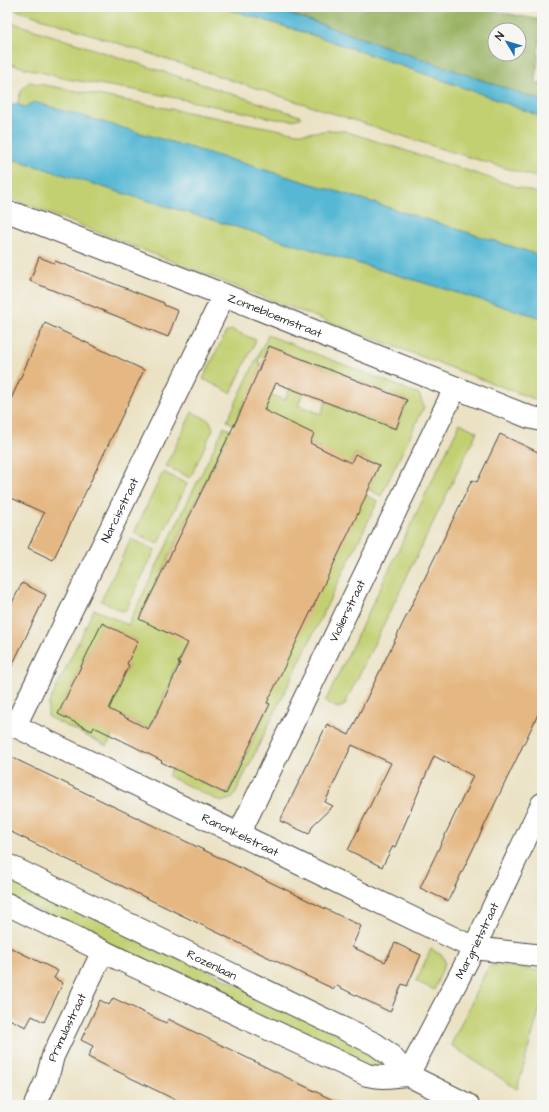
<svg xmlns="http://www.w3.org/2000/svg" width="549" height="1112" font-family="'Architects Daughter',sans-serif">
	<rect width="100%" height="100%" fill="#f6f6f2"/>
	<filter id="ink" filterUnits="userSpaceOnUse"><feTurbulence type="fractalNoise" baseFrequency=".025" numOctaves="2"/><feDisplacementMap in="SourceGraphic" scale="8" xChannelSelector="R" yChannelSelector="G"/><feConvolveMatrix kernelMatrix="1 2 1 2 8 2 1 2 1" color-interpolation-filters="sRGB"/></filter>
	<filter id="wash" filterUnits="userSpaceOnUse"><feTurbulence type="fractalNoise" baseFrequency=".012" numOctaves="4" result="noise"/><feDisplacementMap in="SourceGraphic" scale="16" xChannelSelector="R" yChannelSelector="G"/><feGaussianBlur stdDeviation="0.9" result="paint"/><feColorMatrix in="noise" values="0 0 0 0 0 0 0 0 0 0 0 0 0 0 0 0 0 1.4 0 .05"/><feComposite in="paint" operator="in"/></filter>
	<g filter="url(#wash)">
		<rect width="100%" height="100%" fill="#ebe2c4"/>
		<g fill="#c2d072" stroke="#767e4e" fill-rule="evenodd">
			<path d="M7 7H222L322 38 479 93 542 117V179L439 148Z"/>
			<path d="M7 21 297 115 300 116 301 118 292 120 276 119 147 92 67 79 14 65 7 61Z"/>
			<path d="M29 82 297 133C313 134 329 128 345 131L542 195V256L365 200 182 145 25 107 17 104 22 89Z"/>
			<path d="M7 157 122 193 542 318V402L263 297 8 197 13 185 7 183Z"/>
			<path d="M232 330 256 340 231 393 203 379 226 332Z"/>
			<path d="M268 335 419 394 424 407 381 496 368 489 379 465 355 454 344 478 314 463 321 448 312 444 257 436 269 412 245 400 234 425 227 421ZM268 346 407 400 396 429 326 402 321 414 298 405 303 393 290 388 285 400 266 393 257 374 261 364 258 362 261 356 263 357Z"/>
			<path d="M192 412 210 421 213 429 190 478 166 466Z"/>
			<path d="M460 423 477 432 344 706 338 708 325 702Z"/>
			<path d="M224 427 296 462 253 452 226 439 150 596 189 640 171 677 191 688 184 693 169 686 163 698 178 706 174 715 159 708 150 725 163 736 122 716 107 746 48 717V705L94 609 128 625ZM102 624 138 641 116 659 129 665 125 674 105 681 92 730 58 714Z"/>
			<path d="M163 472 187 484 158 544 134 533Z"/>
			<path d="M329 478 378 501 233 798 221 802 168 776 172 768H173L185 745ZM242 691 270 704 227 794 199 781Z"/>
			<path d="M131 539 155 550 126 610 122 611 101 601Z"/>
			<path d="M7 873 371 1050 381 1061C381 1067 376 1068 371 1069L7 895Z"/>
			<path d="M431 949 443 956 445 963 434 990 416 981Z"/>
			<path d="M497 965 542 971V1001L517 1089 451 1045 486 971 490 966Z"/>
		</g>
		<path fill="#99b264" stroke="#626e48" fill-rule="evenodd" d="M266 7H474L541 20 536 83 542 84V101L315 22ZM495 30H519V54H495Z"/>
		<g fill="#56b8d4" stroke="#407280">
			<path d="M222 7H266L315 22 542 101V117L479 93 322 38Z"/>
			<path d="M34 102 182 145 365 200 542 256V318L122 193 7 157V103L17 104 25 107Z"/>
		</g>
		<g id="blocks">
			<g fill="#e5b883">
				<path d="M39 257 54 263 55 261 151 298 164 303V305L178 311 168 337 30 281Z"/>
				<path d="M45 323 144 370 53 560 28 548 44 513 7 496V408Z"/>
				<path d="M269 346 407 400 396 429 276 383 264 410 314 434 310 443 351 463 355 454 379 465 362 505 267 703 270 704 226 794 161 762 162 761 133 746 94 727 92 731 58 714 102 623 138 641 127 664 129 665 109 709 148 729 160 708 180 663H178L188 643 139 619 240 413Z"/>
				<path d="M500 434 542 454V706L448 901 420 888 473 776 434 756 395 847 393 846 382 867 348 850 391 763 352 745 325 802 333 806 313 825 309 834 280 821 327 724 349 735 472 480 477 482Z"/>
				<path d="M22 583 46 595 7 676V613Z"/>
				<path d="M7 755 361 926 352 947 385 962 395 943 421 955 407 986 402 984 390 1012 335 985 334 989 321 983 7 830Z"/>
				<path d="M7 946 58 971 54 978 63 983 44 1022 32 1016 26 1027 7 1018Z"/>
				<path d="M113 998 166 1023 168 1019 343 1105H186L88 1057 93 1046 81 1040 100 1000 109 1005Z"/>
			</g>
		</g>
	</g>
	<g filter="url(#ink)">
		<use href="#blocks" fill-opacity="0" stroke="#484642" stroke-width="1"/>
		<g fill="none" stroke-linecap="round" stroke-linejoin="round">
			<defs>
				<g id="street">
					<path id="s1" d="M7 213 15 214 224 295 529 417 542 420"/>
					<path id="s2" d="M7 722 474 948 542 956"/>
					<path id="s3" d="M15 726 224 295"/>
					<path id="s4" d="M239 834 455 388"/>
					<path id="s5" d="M408 1075 474 948 542 804"/>
					<path id="s6" d="M35 1105 47 1079 53 1056 103 951"/>
				</g>
				<g id="secondary">
					<path id="s7" d="M7 865 375 1044 389 1054 408 1075 468 1105"/>
					<path d="M7 904 115 957 367 1075C381 1079 394 1076 408 1075"/>
				</g>
			</defs>
			<use href="#street" stroke="#484642" stroke-width="24"/>
			<use href="#secondary" stroke="#484642" stroke-width="24"/>
			<use href="#street" stroke="#fff" stroke-width="22"/>
			<use href="#secondary" stroke="#fff" stroke-width="22"/>
		</g>
	</g>
	<g text-anchor="middle" stroke-width="3.5" stroke-linejoin="round" paint-order="stroke">
		<g font-size="12" fill="#2b2b2b" stroke="#f6f6f2">
			<text dy="4" stroke="none"><textPath href="#s1" startOffset="287">Zonnebloemstraat</textPath></text>
			<text dy="4" stroke="none"><textPath href="#s3" startOffset="240">Narcisstraat</textPath></text>
			<text dy="4" stroke="none"><textPath href="#s4" startOffset="248">Violierstraat</textPath></text>
			<text dy="4" stroke="none"><textPath href="#s2" startOffset="259">Ranonkelstraat</textPath></text>
			<text dy="4" stroke="none"><textPath href="#s5" startOffset="151">Margrietstraat</textPath></text>
			<text dy="4" stroke="none"><textPath href="#s7" startOffset="228">Rozenlaan</textPath></text>
			<text dy="4" stroke="none"><textPath href="#s6" startOffset="84">Primulastraat</textPath></text>
		</g>
	</g>
	<rect width="549" height="1112" fill="none" stroke="#f6f6f2" stroke-width="24"/>
	<g transform="translate(507 42) rotate(308)"><circle r="19" fill="#f6f6f2" stroke="#a5a5a2"/>
	<path d="M0-3L7 15L0 10L-7 15Z" fill="#1f6fb2"/>
	<text y="-6" font-size="11" font-weight="bold" text-anchor="middle" fill="#2b2b2b">N</text>
	</g>
</svg>
